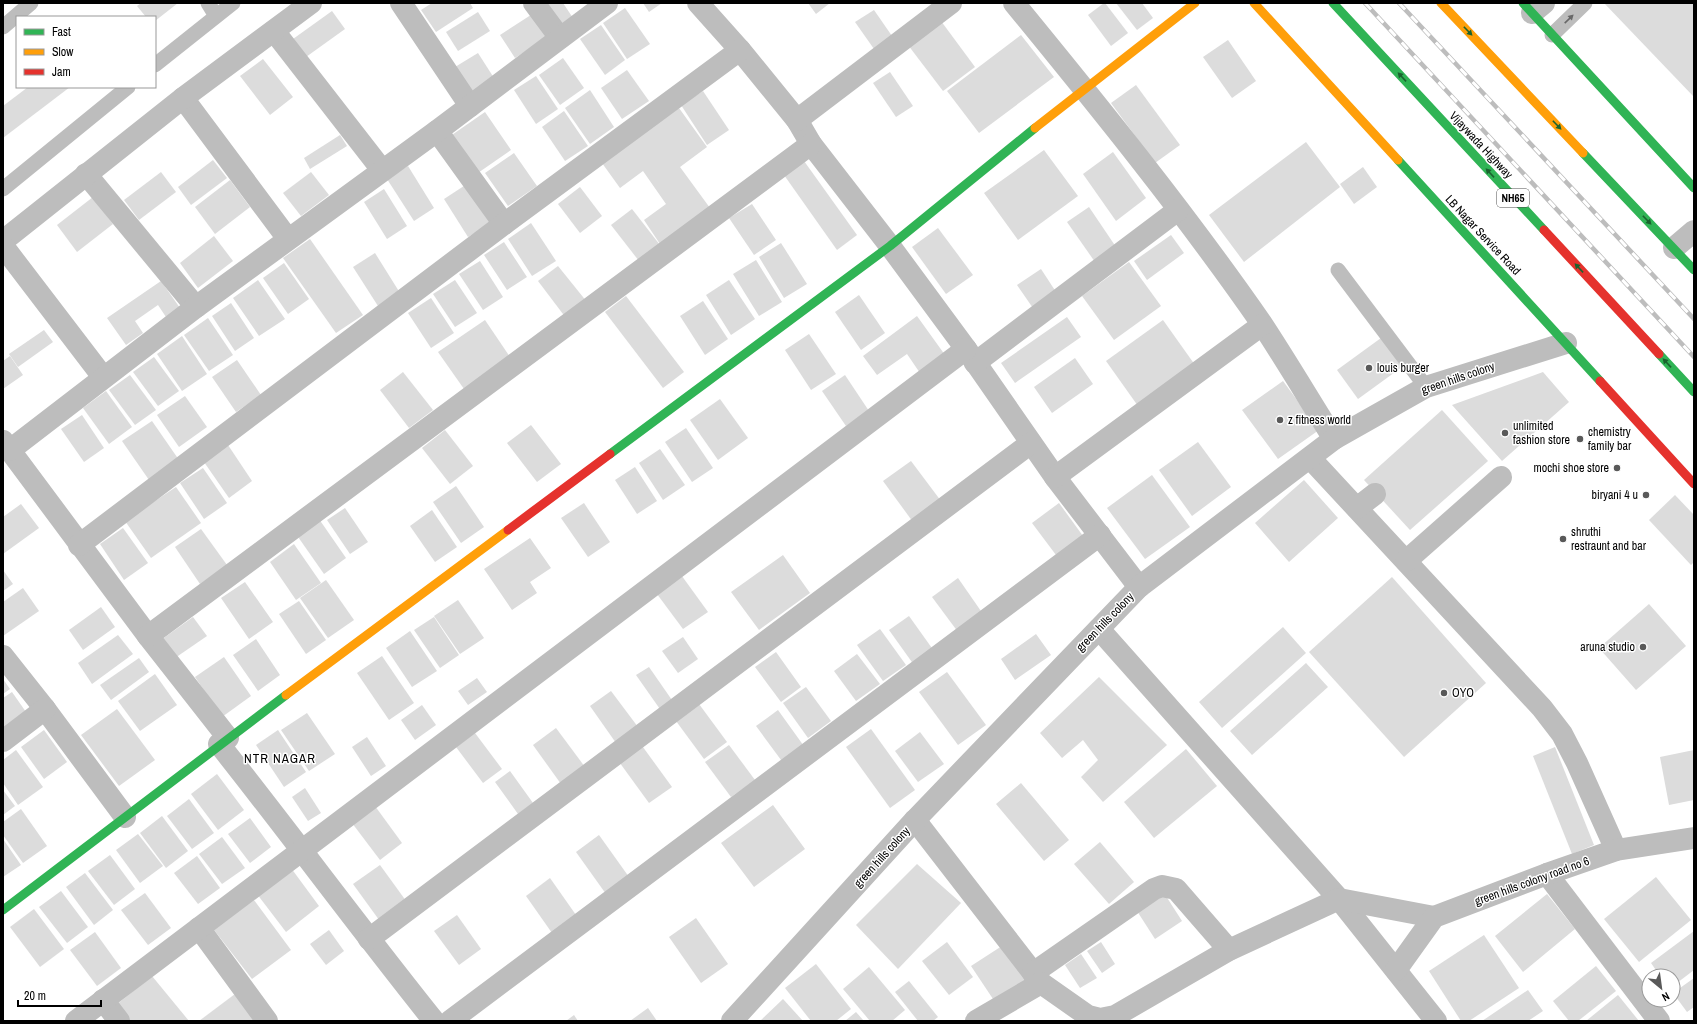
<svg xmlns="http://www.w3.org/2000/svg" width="1697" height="1024" font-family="'Archivo Narrow',sans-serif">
	<rect width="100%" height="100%" fill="#fff"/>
	<g fill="#dcdcdc">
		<path d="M141 3H178L155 21V17H146L137 6Z"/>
		<path d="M432 3H470L473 8 436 32 421 10Z"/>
		<path d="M541 3H563L573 18 558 29Z"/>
		<path d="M643 3H662L649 12Z"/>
		<path d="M808 3H830L816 14Z"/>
		<path d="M1104 3H1105L1128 33 1111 46 1088 15Z"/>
		<path d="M1116 3H1142L1153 18 1137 30Z"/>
		<path d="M1604 3H1694V97Z"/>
		<path d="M625 8 650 44 627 59 603 23Z"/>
		<path d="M874 10 892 36 874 49 855 22Z"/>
		<path d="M332 11 345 29 306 57 293 39Z"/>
		<path d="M537 11 552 34 515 58 500 35Z"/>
		<path d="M478 12 490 31 458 51 446 32Z"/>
		<path d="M941 21 975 67 943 91 908 45Z"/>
		<path d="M601 25 625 60 605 75 580 39Z"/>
		<path d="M1021 35 1054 77 979 133 947 91Z"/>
		<path d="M1228 40 1256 81 1232 98 1203 57Z"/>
		<path d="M478 53 494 78 472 92 455 67Z"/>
		<path d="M563 58 584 88 560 105 539 75Z"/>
		<path d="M263 59 293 97 270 115 240 76Z"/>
		<path d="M627 70 649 101 622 119 601 88Z"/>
		<path d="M890 72 913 106 896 117 873 83Z"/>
		<path d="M536 76 558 109 536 124 514 90Z"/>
		<path d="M1136 85 1180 145 1155 163 1111 103Z"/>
		<path d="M28 87H70L3 138V106Z"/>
		<path d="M590 90 614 127 590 144 565 108Z"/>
		<path d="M703 91 729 130 707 145 681 105Z"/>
		<path d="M679 108 707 147 680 167 710 208 660 244 644 220 666 204 643 171 620 188 602 163Z"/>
		<path d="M564 111 588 146 565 161 542 127Z"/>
		<path d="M485 112 511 150 475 175 449 137Z"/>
		<path d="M340 135 347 146 310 169 304 158Z"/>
		<path d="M1306 142 1340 187 1244 262 1209 215Z"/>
		<path d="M1044 150 1078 196 1018 240 984 193Z"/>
		<path d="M1113 152 1146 198 1116 221 1083 174Z"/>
		<path d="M514 153 537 186 508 206 485 173Z"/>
		<path d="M213 160 227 178 191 205 178 187Z"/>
		<path d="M804 161 857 235 837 250 784 175Z"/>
		<path d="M408 166 434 208 414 221 387 179Z"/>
		<path d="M1363 167 1377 187 1354 204 1340 184Z"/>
		<path d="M161 172 176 192 139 220 124 200Z"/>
		<path d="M311 172 329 195 301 216 283 193Z"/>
		<path d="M230 180 250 207 215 234 195 207Z"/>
		<path d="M467 184 492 223 468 237 444 199Z"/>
		<path d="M580 187 602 216 580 233 558 204Z"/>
		<path d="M384 189 407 226 387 239 364 202Z"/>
		<path d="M93 197 113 224 77 252 57 225Z"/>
		<path d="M752 204 776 240 754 255 729 218Z"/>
		<path d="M1089 207 1116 247 1095 262 1067 222Z"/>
		<path d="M632 209 660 245 639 261 611 225Z"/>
		<path d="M531 223 556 261 532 276 508 239Z"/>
		<path d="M938 228 973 275 946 294 912 247Z"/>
		<path d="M1171 235 1184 253 1147 280 1134 261Z"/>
		<path d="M214 236 233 261 198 288 180 263Z"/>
		<path d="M310 239 363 315 336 333 283 258Z"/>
		<path d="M504 242 527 277 507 290 484 255Z"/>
		<path d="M781 243 807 284 784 298 759 257Z"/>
		<path d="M375 253 400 293 378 306 353 267Z"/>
		<path d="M756 260 782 302 759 316 733 274Z"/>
		<path d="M480 261 503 297 483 310 459 274Z"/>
		<path d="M1129 262 1161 306 1114 340 1082 296Z"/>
		<path d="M284 263 309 299 288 314 263 278Z"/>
		<path d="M558 266 587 302 566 318 538 281Z"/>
		<path d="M1041 269 1058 295 1035 311 1017 285Z"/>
		<path d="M258 280 285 319 259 336 233 298Z"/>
		<path d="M455 280 477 313 455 327 433 294Z"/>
		<path d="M729 280 755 319 731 335 706 295Z"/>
		<path d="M161 281 180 308 166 317 158 305 135 321 143 333 126 345 107 318Z"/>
		<path d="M859 295 885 333 861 350 835 312Z"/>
		<path d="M626 296 684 372 663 388 605 312Z"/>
		<path d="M431 298 454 333 431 348 408 313Z"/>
		<path d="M703 301 728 339 705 355 680 316Z"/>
		<path d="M231 303 254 338 235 351 212 316Z"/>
		<path d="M917 316 945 355 920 373 907 354 877 375 863 356Z"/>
		<path d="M1067 317 1081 337 1015 383 1001 363Z"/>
		<path d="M208 318 233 355 209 371 184 335Z"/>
		<path d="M485 320 510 357 464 389 438 352Z"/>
		<path d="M1163 320 1195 365 1138 406 1106 361Z"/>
		<path d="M44 330 53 342 18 367 9 354Z"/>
		<path d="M809 334 836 374 811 390 785 350Z"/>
		<path d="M182 336 207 374 182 391 157 354Z"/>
		<path d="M1381 338 1402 367 1358 399 1337 370Z"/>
		<path d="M10 356 23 375 3 389V361Z"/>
		<path d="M154 357 179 391 158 406 133 372Z"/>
		<path d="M1075 358 1093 384 1052 413 1034 387Z"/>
		<path d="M237 360 261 395 236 412 212 377Z"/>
		<path d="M403 372 433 410 409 428 380 390Z"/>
		<path d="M1543 372 1569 402 1502 461 1452 405Z"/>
		<path d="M130 375 156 410 135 425 109 390Z"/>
		<path d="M845 375 869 411 846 426 822 391Z"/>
		<path d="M1283 381 1319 430 1278 459 1242 410Z"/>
		<path d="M106 391 132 427 109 444 83 408Z"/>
		<path d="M185 396 207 427 179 447 157 415Z"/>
		<path d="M720 399 748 438 718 460 690 420Z"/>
		<path d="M1442 410 1488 461 1410 530 1364 480Z"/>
		<path d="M82 415 104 448 84 462 61 429Z"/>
		<path d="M152 421 179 460 149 480 122 441Z"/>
		<path d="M531 425 561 464 537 482 507 443Z"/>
		<path d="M686 428 713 468 692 482 665 442Z"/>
		<path d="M445 430 473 466 450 484 422 448Z"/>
		<path d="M1198 442 1231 487 1192 516 1159 470Z"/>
		<path d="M228 445 252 481 229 498 204 462Z"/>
		<path d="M660 449 685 485 663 500 639 463Z"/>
		<path d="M911 461 941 501 913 522 883 481Z"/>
		<path d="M635 467 657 501 637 514 615 480Z"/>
		<path d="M203 468 227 503 204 519 180 483Z"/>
		<path d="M1152 475 1190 527 1145 559 1107 508Z"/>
		<path d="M1304 480 1338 518 1289 562 1255 523Z"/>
		<path d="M456 486 484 527 461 543 433 502Z"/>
		<path d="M176 487 201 523 151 558 125 521Z"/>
		<path d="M1675 495 1694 515V562L1691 565 1649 520Z"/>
		<path d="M584 503 610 542 588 557 561 518Z"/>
		<path d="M1059 503 1083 536 1056 555 1032 523Z"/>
		<path d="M21 504 39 528 3 554V517Z"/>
		<path d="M345 508 368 542 350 554 327 520Z"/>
		<path d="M432 510 457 547 435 562 410 526Z"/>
		<path d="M319 519 346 558 324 574 296 534Z"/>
		<path d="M123 528 148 563 124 580 100 544Z"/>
		<path d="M201 529 227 565 200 584 175 547Z"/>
		<path d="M530 538 551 568 530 582 537 593 512 610 484 569Z"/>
		<path d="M294 544 321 583 296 600 270 562Z"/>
		<path d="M783 555 810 593 759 630 731 592Z"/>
		<path d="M3 570 13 584 3 591Z"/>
		<path d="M679 572 708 612 683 629 654 590Z"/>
		<path d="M1392 577 1486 683 1404 757 1309 652Z"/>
		<path d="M958 578 983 614 958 632 932 597Z"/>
		<path d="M326 580 354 620 328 638 300 598Z"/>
		<path d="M245 582 273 622 249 639 221 598Z"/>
		<path d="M23 588 39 611 3 636V602Z"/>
		<path d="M458 600 484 638 460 654 434 616Z"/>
		<path d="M299 601 326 640 306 654 279 614Z"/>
		<path d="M1649 604 1686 646 1636 690 1599 648Z"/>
		<path d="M101 607 115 627 83 650 69 630Z"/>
		<path d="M909 616 934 651 914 665 889 630Z"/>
		<path d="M193 617 207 636 175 658 161 640Z"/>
		<path d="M434 617 459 655 440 668 414 630Z"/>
		<path d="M1283 627 1306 653 1222 728 1199 702Z"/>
		<path d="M880 629 906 665 883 681 857 645Z"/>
		<path d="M410 631 437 671 412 687 386 648Z"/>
		<path d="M1036 634 1051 655 1015 680 1001 659Z"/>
		<path d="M118 635 133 654 92 684 78 663Z"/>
		<path d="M683 637 698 659 678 673 662 651Z"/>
		<path d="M256 639 280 675 258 691 233 655Z"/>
		<path d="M776 652 801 687 781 702 755 667Z"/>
		<path d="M857 654 880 684 856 701 834 671Z"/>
		<path d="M382 656 414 703 389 720 357 673Z"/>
		<path d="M224 657 251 696 222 717 195 677Z"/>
		<path d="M139 658 149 672 111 700 100 685Z"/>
		<path d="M1306 663 1328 687 1252 755 1230 731Z"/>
		<path d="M649 667 674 703 662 712 636 675Z"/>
		<path d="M947 672 986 725 958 745 919 692Z"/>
		<path d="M155 674 177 705 140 731 118 701Z"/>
		<path d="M1099 677 1167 745 1103 802 1081 777 1098 760 1083 740 1062 758 1040 733Z"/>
		<path d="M477 678 487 692 468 705 458 691Z"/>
		<path d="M3 679 10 689 3 694Z"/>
		<path d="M806 687 831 721 808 738 783 703Z"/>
		<path d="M611 691 638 727 616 743 590 706Z"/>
		<path d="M12 692 26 712 3 729V698Z"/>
		<path d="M699 704 727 742 704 759 676 721Z"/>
		<path d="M422 705 436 725 415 740 401 720Z"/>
		<path d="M117 709 155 760 119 786 81 735Z"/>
		<path d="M778 710 806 749 784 764 756 726Z"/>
		<path d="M307 713 335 754 309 771 281 730Z"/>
		<path d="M556 728 585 767 561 784 533 745Z"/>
		<path d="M871 729 915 790 890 808 846 747Z"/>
		<path d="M44 730 67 762 44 779 21 747Z"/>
		<path d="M278 730 306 772 284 787 256 745Z"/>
		<path d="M920 732 944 764 918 782 895 751Z"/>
		<path d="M475 733 502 769 483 783 456 747Z"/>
		<path d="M367 737 386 766 371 776 352 747Z"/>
		<path d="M640 743 672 787 649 803 617 759Z"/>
		<path d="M729 745 755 780 731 797 705 762Z"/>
		<path d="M1555 747 1594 845 1572 854 1533 756Z"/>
		<path d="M1186 749 1217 786 1154 838 1124 802Z"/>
		<path d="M16 750 43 787 18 805 3 783V760Z"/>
		<path d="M1694 750V800L1669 805 1660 757Z"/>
		<path d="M510 771 533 803 518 814 495 782Z"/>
		<path d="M217 774 244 810 218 830 191 794Z"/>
		<path d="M1021 783 1069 840 1044 861 996 804Z"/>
		<path d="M305 788 321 813 308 821 292 797Z"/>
		<path d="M3 790 15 806 3 815Z"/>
		<path d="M189 799 214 833 192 849 167 816Z"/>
		<path d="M773 805 805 849 754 887 721 843Z"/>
		<path d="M375 806 402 843 380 860 352 823Z"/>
		<path d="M21 809 47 846 23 863 3 835V822Z"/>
		<path d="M162 816 188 851 166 868 140 833Z"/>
		<path d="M250 818 271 847 250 863 228 834Z"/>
		<path d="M138 834 163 866 140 883 116 850Z"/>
		<path d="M599 835 629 877 606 894 576 852Z"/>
		<path d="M222 837 245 868 222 884 199 854Z"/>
		<path d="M3 839 21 865 3 877Z"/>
		<path d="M1100 842 1134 882 1109 904 1074 864Z"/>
		<path d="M110 855 135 889 114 905 88 871Z"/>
		<path d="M197 856 220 888 198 904 174 873Z"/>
		<path d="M917 864 961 903 898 969 856 925Z"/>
		<path d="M380 865 409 905 382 924 353 884Z"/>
		<path d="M291 868 319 906 286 932 257 894Z"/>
		<path d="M85 873 113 910 94 925 66 887Z"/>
		<path d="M1656 877 1691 920 1639 962 1604 919Z"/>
		<path d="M550 878 576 915 552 933 526 896Z"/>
		<path d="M61 891 88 927 67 943 39 907Z"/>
		<path d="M145 893 171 928 148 945 121 910Z"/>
		<path d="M1164 893 1182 921 1155 939 1137 911Z"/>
		<path d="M1547 894 1575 929 1523 972 1495 936Z"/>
		<path d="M251 896 291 950 252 979 211 926Z"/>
		<path d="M34 909 64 949 40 967 10 927Z"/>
		<path d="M457 915 481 949 459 965 434 931Z"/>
		<path d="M696 918 728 964 701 983 669 937Z"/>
		<path d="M329 930 344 951 326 965 310 944Z"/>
		<path d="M1694 931V970L1673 986V976H1660L1651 963Z"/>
		<path d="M95 932 121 968 97 986 70 950Z"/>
		<path d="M1484 935 1519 988 1469 1021H1461L1429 971Z"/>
		<path d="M947 942 973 977 949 995 922 961Z"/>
		<path d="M1101 942 1115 964 1102 973 1087 951Z"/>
		<path d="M1005 944 1028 979 995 1002 971 966Z"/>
		<path d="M1081 954 1097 978 1080 988 1065 965Z"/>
		<path d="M816 964 851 1009 836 1021H811L785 988Z"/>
		<path d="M1596 966 1616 991 1578 1021H1569L1553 1001Z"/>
		<path d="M869 967 905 1010 892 1021H870L843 989Z"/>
		<path d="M152 976 189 1021H129L116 1005Z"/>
		<path d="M1694 978V1007L1687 1012 1673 993Z"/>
		<path d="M909 981 938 1017 933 1021H918L895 992Z"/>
		<path d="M1528 990 1543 1011 1528 1021H1482Z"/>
		<path d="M235 994 254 1019 251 1021H199Z"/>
		<path d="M1618 995 1639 1021H1586Z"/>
		<path d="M783 999 803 1021H760Z"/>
		<path d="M648 1008 657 1021H630Z"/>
		<path d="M856 1012 864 1021H845Z"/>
		<path d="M574 1015 578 1021H566Z"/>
	</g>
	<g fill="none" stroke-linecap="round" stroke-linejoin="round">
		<g stroke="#bdbdbd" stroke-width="15">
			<path d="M208 3 216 16"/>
			<path d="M3 27 31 3"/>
			<path d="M1552 35 1585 3"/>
			<path d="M155 65 233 3"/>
			<path d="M3 189 128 87"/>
			<path d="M1338 270 1426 387"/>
		</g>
		<g stroke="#bdbdbd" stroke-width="22">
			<path d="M401 3 470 106"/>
			<path d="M534 3 560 38"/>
			<path d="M698 3 740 50 797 120 811 144 890 246 966 349 1055 477 1139 587"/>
			<path d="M1014 3C1100 108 1185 213 1262 324 1287 362 1310 401 1334 439"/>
			<path d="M1532 13 1544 3"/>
			<path d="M274 31 382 170"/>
			<path d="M183 98 288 239"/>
			<path d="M797 120 951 3"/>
			<path d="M437 131 504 224"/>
			<path d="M86 174 196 307"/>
			<path d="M3 241 183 98 311 3"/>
			<path d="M3 246 103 377"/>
			<path d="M1674 248 1694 231"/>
			<path d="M975 363 1178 210"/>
			<path d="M3 441 148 636 228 738"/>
			<path d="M10 450 196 307 437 131 607 3"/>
			<path d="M1310 458 1542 708 1562 734 1577 763 1616 850"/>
			<path d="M1055 477 1262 325"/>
			<path d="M1357 508 1375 494"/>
			<path d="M79 545 504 224 740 50"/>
			<path d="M1406 561 1501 477"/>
			<path d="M1099 629 1339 899 1436 1021"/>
			<path d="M148 636 811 144"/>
			<path d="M3 656 45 709 125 817"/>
			<path d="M3 741 45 709"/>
			<path d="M219 744C292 836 361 930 434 1021"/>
			<path d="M915 820 1041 983 1088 1016 1100 1019 1115 1016 1229 950 1339 899 1434 917"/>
			<path d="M1547 874 1659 1021"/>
			<path d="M199 928 267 1021"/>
			<path d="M369 939 1031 443"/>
			<path d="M1396 970 1434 917 1547 874 1616 850 1694 838"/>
			<path d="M1033 973 1154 889 1162 886 1176 889 1229 950"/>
			<path d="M103 1000 119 1021"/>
			<path d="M76 1021 966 349"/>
			<path d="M450 1021 1100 535"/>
			<path d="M732 1021 915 820 1139 587 1334 439 1426 387 1566 343"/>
			<path d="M976 1021 1041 983"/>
		</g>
		<g stroke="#30b455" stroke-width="9">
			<path d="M1333 3 1544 230"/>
			<path d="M1523 3 1694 188"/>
			<path d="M1583 153 1694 270"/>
			<path d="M1398 160 1600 381"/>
			<path d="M1659 354 1694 392"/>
			<path d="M610 454 890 246 1035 128"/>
			<path d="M3 910 286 695"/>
		</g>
		<g stroke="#ff9f0a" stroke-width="9">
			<path d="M1254 3 1398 160"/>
			<path d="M1441 3 1583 153"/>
			<path d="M1035 128 1195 3"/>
			<path d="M286 695 508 530"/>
		</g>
		<g stroke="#e5322d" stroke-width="9">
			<path d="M1544 230 1659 354"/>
			<path d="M1600 381 1694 484"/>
			<path d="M508 530 610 454"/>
		</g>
		<defs>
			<g id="rail">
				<path d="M1365 3 1694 357"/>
				<path d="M1399 3 1694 319"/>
			</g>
		</defs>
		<use href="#rail" stroke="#bdbdbd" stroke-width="4.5"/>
		<use href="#rail" stroke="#fff" stroke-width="3" stroke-dasharray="9" stroke-linecap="butt"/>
	</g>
	<defs><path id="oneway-solid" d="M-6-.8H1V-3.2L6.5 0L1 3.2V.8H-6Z"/></defs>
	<use fill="#686868" href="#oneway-solid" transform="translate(1569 19) rotate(-44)"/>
	<g fill="#1a632f">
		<use href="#oneway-solid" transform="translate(1468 31) rotate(46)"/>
		<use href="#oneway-solid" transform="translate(1402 77) rotate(-133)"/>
		<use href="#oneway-solid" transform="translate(1557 125) rotate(46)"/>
		<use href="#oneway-solid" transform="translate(1490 173) rotate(-133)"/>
		<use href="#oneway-solid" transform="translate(1647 220) rotate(46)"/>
		<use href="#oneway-solid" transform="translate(1579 268) rotate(-133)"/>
		<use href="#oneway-solid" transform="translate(1667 363) rotate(-133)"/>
	</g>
	<g fill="#595959" stroke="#fff" stroke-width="1.5">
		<circle cx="1369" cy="368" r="4"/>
		<circle cx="1280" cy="420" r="4"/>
		<circle cx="1505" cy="433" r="4"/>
		<circle cx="1580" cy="439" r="4"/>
		<circle cx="1617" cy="468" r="4"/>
		<circle cx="1646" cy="495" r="4"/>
		<circle cx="1563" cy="539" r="4"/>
		<circle cx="1643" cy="647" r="4"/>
		<circle cx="1444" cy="693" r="4"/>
	</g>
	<g text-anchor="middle" stroke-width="3" stroke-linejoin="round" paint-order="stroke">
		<rect fill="#fff" stroke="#4c4c4c" stroke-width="1" x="1497" y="189" width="32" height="18" rx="3"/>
		<g font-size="11" font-weight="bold" fill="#000">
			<text x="1513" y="202">NH65</text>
		</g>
		<g font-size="12" fill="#000" stroke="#fff">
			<text transform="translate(1481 145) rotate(47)" y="4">Vijaywada Highway</text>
			<text transform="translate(1483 235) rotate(47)" y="4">LB Nagar Service Road</text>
			<text transform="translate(1458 378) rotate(-19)" y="4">green hills colony</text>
			<text transform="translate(1105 622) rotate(-46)" y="4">green hills colony</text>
			<text transform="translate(882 857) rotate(-48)" y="4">green hills colony</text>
			<text transform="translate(1532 881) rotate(-20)" y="4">green hills colony road no 6</text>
		</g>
		<g font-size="12" fill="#000" stroke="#fff" text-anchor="start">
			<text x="1377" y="372">louis burger</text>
			<text x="1288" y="424">z fitness world</text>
			<text x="1513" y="430">unlimited<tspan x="1513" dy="14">fashion store</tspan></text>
			<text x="1588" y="436">chemistry<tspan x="1588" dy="14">family bar</tspan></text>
			<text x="1609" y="472" text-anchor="end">mochi shoe store</text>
			<text x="1638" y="499" text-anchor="end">biryani 4 u</text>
			<text x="1571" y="536">shruthi<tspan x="1571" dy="14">restraunt and bar</tspan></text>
			<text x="1635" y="651" text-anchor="end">aruna studio</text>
			<text x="1452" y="697">OYO</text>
		</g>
		<g font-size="13" letter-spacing="1" fill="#000" stroke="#fff">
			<text x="280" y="763">NTR NAGAR</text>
		</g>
	</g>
	<rect width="1697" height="1024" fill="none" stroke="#000000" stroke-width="8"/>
	<rect x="16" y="16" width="140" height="72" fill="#ffffff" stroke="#999999"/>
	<rect x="24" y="29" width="20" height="6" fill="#30b455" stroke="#999999"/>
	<text x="52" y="36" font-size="12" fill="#000000">Fast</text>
	<rect x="24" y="49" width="20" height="6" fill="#ff9f0a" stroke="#999999"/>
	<text x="52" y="56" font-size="12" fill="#000000">Slow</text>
	<rect x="24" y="69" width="20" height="6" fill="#e5322d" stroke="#999999"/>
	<text x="52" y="76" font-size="12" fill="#000000">Jam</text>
	<g transform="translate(1661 988) rotate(151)"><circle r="19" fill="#ffffff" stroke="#999999"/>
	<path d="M0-3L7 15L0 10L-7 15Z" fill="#595959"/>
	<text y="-6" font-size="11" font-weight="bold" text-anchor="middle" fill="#000000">N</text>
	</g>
	<path d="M18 1000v6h83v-6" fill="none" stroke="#000000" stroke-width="2"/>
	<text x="24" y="1000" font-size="12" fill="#000000" stroke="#ffffff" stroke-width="3" paint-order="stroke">20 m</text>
</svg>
